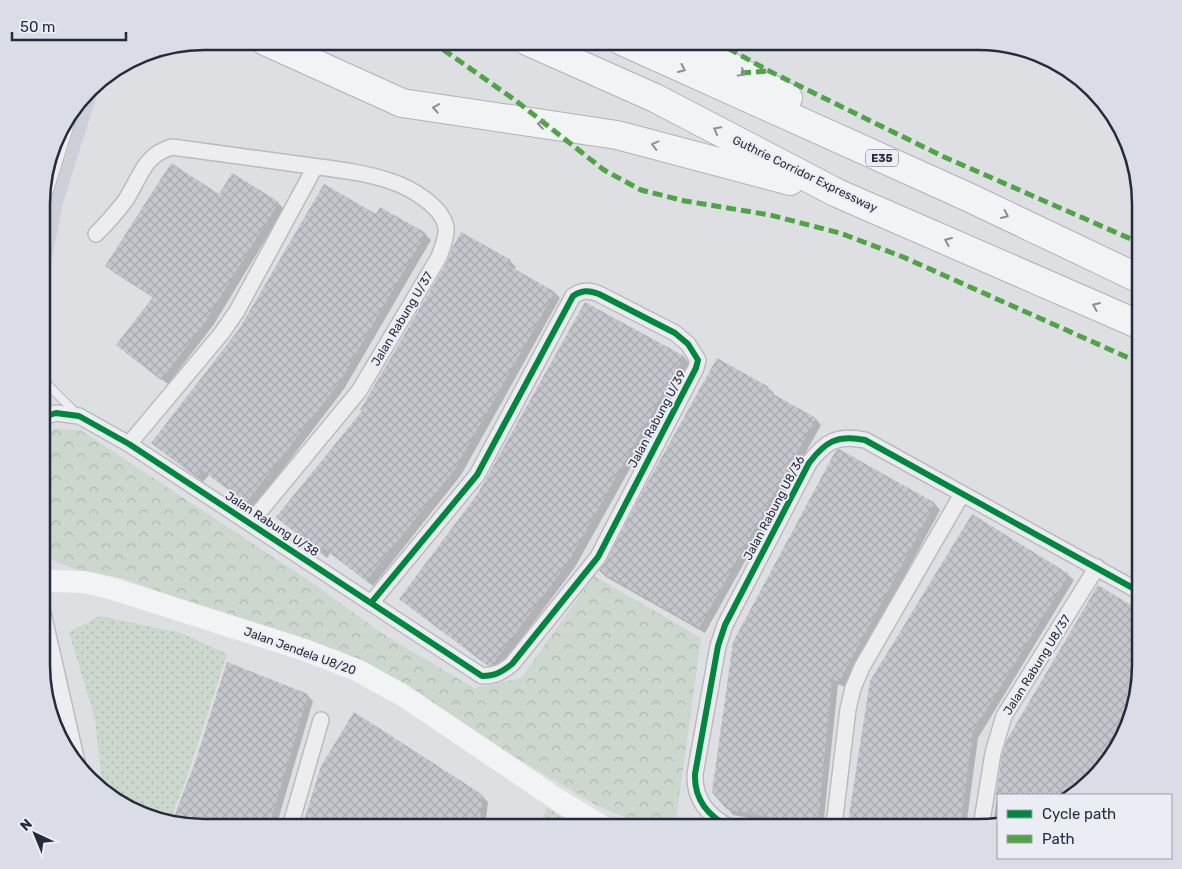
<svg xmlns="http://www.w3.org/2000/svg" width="1182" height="869" font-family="Rubik,sans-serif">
	<defs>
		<pattern id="grass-dots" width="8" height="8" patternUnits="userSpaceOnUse" patternTransform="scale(1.25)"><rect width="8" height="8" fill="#ccd7ce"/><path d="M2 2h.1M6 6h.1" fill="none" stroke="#afb9b2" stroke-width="1.8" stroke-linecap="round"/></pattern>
		<pattern id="forest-crowns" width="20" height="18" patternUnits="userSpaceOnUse" patternTransform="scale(1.25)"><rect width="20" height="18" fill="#ccd7ce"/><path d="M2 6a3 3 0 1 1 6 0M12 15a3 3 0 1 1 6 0" fill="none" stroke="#afb9b2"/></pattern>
		<pattern id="building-cross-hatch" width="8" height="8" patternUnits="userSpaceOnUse" patternTransform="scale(1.25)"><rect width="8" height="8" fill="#c5c6cb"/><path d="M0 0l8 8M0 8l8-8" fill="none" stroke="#a9aaaf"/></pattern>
	</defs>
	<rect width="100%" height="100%" fill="#dedfe3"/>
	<path fill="#ced0d8" d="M102 79 63 203 43 304V182L63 123 97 81Z"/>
	<g fill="url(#grass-dots)">
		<path d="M100 616 181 633 227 654 186 780 169 822 142 815 103 792 95 719 69 632Z"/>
		<path d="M547 808 582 828H538Z"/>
	</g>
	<path fill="url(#forest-crowns)" d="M55 428 82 431 317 586 383 634 474 688 521 678 594 576 701 638 675 828H650L596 805 493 744 386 677 338 650 276 634 122 578 75 569 52 560 43 547V441Z"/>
	<g fill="#0003">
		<path d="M66 119 57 154 55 176 43 192V182L63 123Z"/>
		<path d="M219 196 278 203 284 209 214 324 168 384 124 351 154 298 113 272 107 266Z"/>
		<path d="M377 216 425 234 431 240 344 389 253 508 209 475 203 482 159 449 153 443 240 330Z"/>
		<path d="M510 261 516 267 514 270 555 293 560 298 461 475 373 586 330 553 327 558 284 523Z"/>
		<path d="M586 304 684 357 689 363 575 567 497 671H495L400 599 479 494Z"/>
		<path d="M768 388 774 393 773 395 816 419 821 425 705 633 606 577 600 571Z"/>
		<path d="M839 451 935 504 940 510 845 687 838 684 823 828H772L770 826V822L733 815 727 808Z"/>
		<path d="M1068 575 1074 580 978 738 966 828H848Z"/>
		<path d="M1099 587 1140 613V676L1128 727 1107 764 1069 795H998V823L993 824 1003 755Z"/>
		<path d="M307 695 313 701 276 827H193L173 823 182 803Z"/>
		<path d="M322 766 482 796 488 802 485 828 304 827Z"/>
	</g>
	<g fill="url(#building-cross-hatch)">
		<path d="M171 163 219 194 232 173 279 202 208 317H209L161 380 116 345 153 297 105 266Z"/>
		<path d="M324 184 376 214 380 207 426 233 339 383 246 503 202 470 197 477 151 443 239 329Z"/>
		<path d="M461 232 511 260 508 265 555 292 455 469 366 581 324 548 320 553 276 517 362 411 360 410 447 262 452 248Z"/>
		<path d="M585 302 684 356 569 561 492 665 488 666 399 599 478 493Z"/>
		<path d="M717 358 769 387 766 390 816 418 699 628 599 571 606 561 645 487Z"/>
		<path d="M839 449 935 503 839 682 832 679 818 823 813 828H777L768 826 770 817 726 809 712 792 733 642 836 450Z"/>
		<path d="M972 514 1069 574 973 732 960 828H847L870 681Z"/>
		<path d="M1098 585 1140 611V676L1128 727 1107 764 1069 795H996L1002 755 1006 741Z"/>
		<path d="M227 662 308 694 269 827H193L172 822 196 760Z"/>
		<path d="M354 712 483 795 479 828 302 827 321 766Z"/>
	</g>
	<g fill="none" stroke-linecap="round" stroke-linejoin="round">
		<defs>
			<g id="lane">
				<path d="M43 217 47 197 75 108"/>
				<path d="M43 380 77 414"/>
			</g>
			<g id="street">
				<path d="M96 234C107 223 116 213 125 201 140 179 143 155 172 147 216 153 260 159 304 165 333 169 363 172 390 181 409 187 443 206 446 228 447 237 442 248 439 257L359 391 250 523"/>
				<path d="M43 417 56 413 79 416 129 444 482 676C495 676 502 672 512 664L598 557 696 368 698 360 688 344 675 333 599 294C589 290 582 290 573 296L477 475 371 603"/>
				<path d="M129 444 221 334 237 311 315 167"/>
				<path d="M43 613 77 762"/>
				<path d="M290 827 321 720"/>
				<path d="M981 827 993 753 1004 716 1097 567"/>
				<path d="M731 828C708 816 694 800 695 774L718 646 725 625 809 463C825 442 837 434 865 440L1140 592"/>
				<path d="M830 828 835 817 848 709 853 688 862 667 962 494"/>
			</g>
			<g id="highway">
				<path d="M265 41 402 103 617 135 790 181"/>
				<path d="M527 41 655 98 837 193 1140 325"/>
				<path d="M622 41 968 197 1140 279"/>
				<path d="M684 41 788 98"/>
			</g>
		</defs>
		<use href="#lane" stroke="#bbbcc0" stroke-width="10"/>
		<use href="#street" stroke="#bbbcc0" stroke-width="18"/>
		<use href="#highway" stroke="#b0b2b8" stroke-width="30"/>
		<use href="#lane" stroke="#ededf0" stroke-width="8"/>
		<use href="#street" stroke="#ededf0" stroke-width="15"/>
		<path stroke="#f2f3f4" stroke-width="22" d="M47 581 84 582 110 588 302 649 357 670 404 696 561 802 605 828"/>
		<use href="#highway" stroke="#f2f3f4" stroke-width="28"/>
		<g stroke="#50a445" stroke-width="5" stroke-dasharray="10 5" stroke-linecap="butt">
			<path d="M431 41 515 100 604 170 641 190 685 201 770 215 840 233 903 257 1140 363"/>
			<path d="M715 41 769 71 942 156 1140 243"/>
			<path d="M741 73 768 71"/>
		</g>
		<defs>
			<g id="cycleway">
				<path d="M43 417 56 413 79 416 129 444 482 676C495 676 502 672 512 664L598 557 696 368 698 360 688 344 675 333 599 294C589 290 582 290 573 296L477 475 371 603"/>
				<path d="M731 828C708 816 694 800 695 774L718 646 725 625 809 463C825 442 837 434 865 440L1140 592"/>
			</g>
		</defs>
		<use href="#cycleway" stroke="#eaedf4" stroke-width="9"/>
		<use href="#cycleway" stroke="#00873e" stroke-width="6"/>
	</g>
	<defs><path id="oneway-chevron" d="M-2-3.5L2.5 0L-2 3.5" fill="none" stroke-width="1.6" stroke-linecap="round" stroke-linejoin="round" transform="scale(1.25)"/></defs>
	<g stroke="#8c8e98">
		<use href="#oneway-chevron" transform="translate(682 69) rotate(24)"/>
		<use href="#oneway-chevron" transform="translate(742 73) rotate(29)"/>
		<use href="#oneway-chevron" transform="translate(436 108) rotate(-171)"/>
		<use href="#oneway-chevron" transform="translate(541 124) rotate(-171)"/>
		<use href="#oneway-chevron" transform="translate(717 130) rotate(-152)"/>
		<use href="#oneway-chevron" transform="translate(655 145) rotate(-165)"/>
		<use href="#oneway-chevron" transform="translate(1005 215) rotate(25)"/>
		<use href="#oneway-chevron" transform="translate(948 241) rotate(-157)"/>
		<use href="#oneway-chevron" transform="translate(1096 306) rotate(-157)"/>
	</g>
	<g text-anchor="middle" stroke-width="4" stroke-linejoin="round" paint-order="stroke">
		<rect fill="#eaedf4" stroke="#606473" stroke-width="1" x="866" y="149.5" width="32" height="17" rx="4"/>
		<g font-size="11" font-weight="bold" fill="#252a3c">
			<text x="882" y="162">E35</text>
		</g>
		<g font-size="12" fill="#252a3c" stroke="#eaedf4">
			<text transform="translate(805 174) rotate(26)" y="4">Guthrie Corridor Expressway</text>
			<text transform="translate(402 319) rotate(-59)" y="4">Jalan Rabung U/37</text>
			<text transform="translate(657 419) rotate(-62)" y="4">Jalan Rabung U/39</text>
			<text transform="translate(774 508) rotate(-62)" y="4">Jalan Rabung U8/36</text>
			<text transform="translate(272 524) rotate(33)" y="4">Jalan Rabung U/38</text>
			<text transform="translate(300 651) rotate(20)" y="4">Jalan Jendela U8/20</text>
			<text transform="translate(1037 665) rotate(-58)" y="4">Jalan Rabung U8/37</text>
		</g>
	</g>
	<path d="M0 0H1182V869H0ZM204 50H978A154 154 0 0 1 1132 204V665A154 154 0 0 1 978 819H204A154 154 0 0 1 50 665V204A154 154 0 0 1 204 50Z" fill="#dadde5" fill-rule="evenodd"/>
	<path fill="none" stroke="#252a3c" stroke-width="2.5" d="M204 50H978A154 154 0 0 1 1132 204V665A154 154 0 0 1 978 819H204A154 154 0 0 1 50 665V204A154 154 0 0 1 204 50Z"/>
	<rect x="997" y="794" width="175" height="65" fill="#eaedf4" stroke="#9b9faa"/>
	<rect x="1007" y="810" width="25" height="8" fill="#00873e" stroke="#9b9faa"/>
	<text x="1042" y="819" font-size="15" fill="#252a3c">Cycle path</text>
	<rect x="1007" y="835" width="25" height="8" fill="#50a445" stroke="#9b9faa"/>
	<text x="1042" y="844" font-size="15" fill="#252a3c">Path</text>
	<g transform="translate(35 834) rotate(316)" stroke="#eaedf4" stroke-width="4" paint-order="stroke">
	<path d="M0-4L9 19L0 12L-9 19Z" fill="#252a3c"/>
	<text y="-8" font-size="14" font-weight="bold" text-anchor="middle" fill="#252a3c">N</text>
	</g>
	<path d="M12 32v8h114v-8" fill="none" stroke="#252a3c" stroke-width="2.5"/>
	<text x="20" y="32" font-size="15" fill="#252a3c" stroke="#eaedf4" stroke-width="4" paint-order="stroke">50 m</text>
</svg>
